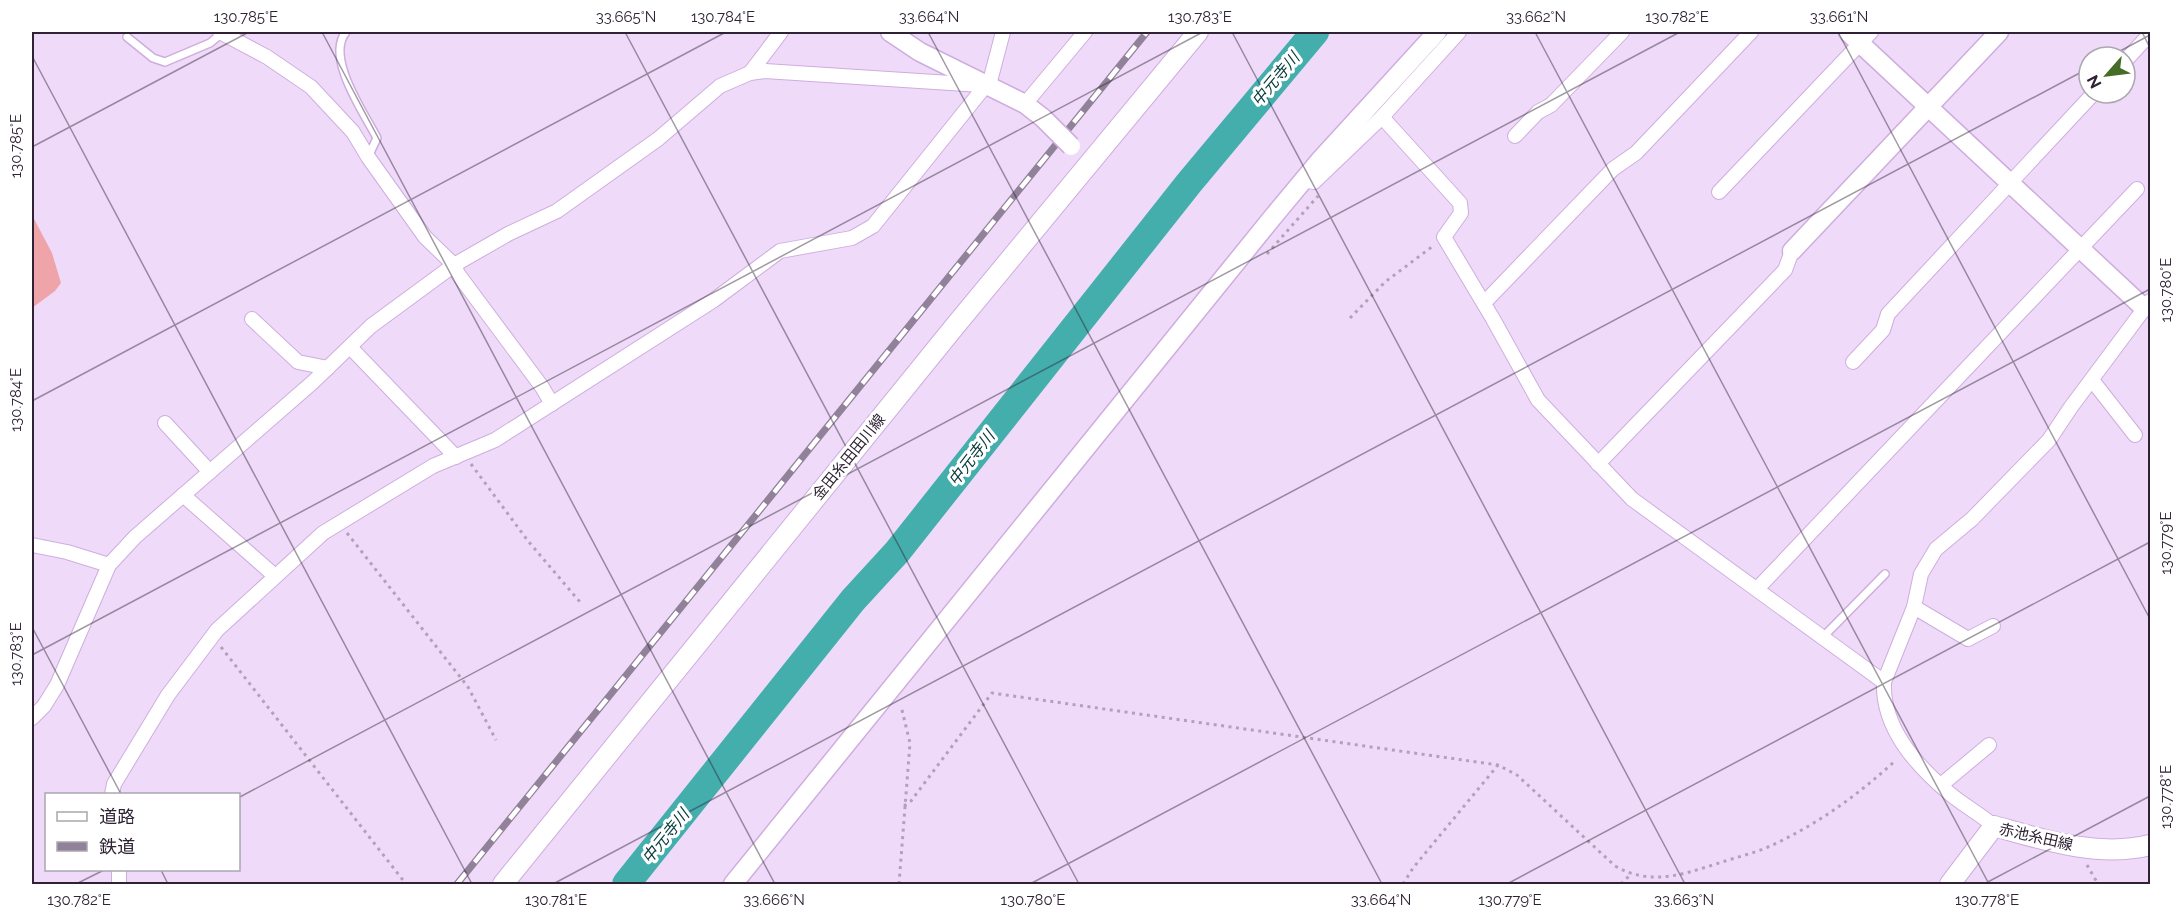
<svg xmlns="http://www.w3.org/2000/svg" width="2182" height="916" font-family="Raleway,'Noto Sans JP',sans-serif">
	<rect width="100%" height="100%" fill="#efdbf9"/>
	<path fill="#eea4a9" d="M32 215 52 253 61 283 55 291 32 308Z"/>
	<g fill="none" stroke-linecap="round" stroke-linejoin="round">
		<path stroke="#44aead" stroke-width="28" d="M626 884 853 600 897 552 1189 183 1315 32"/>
		<defs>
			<g id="service">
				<path d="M346 32C325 57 364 113 377 138L368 157"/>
				<path d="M127 37 153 58 165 62 210 43 222 33"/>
				<path d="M1823 637 1885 574"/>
			</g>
			<g id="minor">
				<path d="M220 32 267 57 311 87 353 132 368 157 425 237 454 265 458 274 542 387 552 404"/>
				<path d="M2125 61 2150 34"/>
				<path d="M750 73 781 32"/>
				<path d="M1025 104 1085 32"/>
				<path d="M1382 117 1460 203 1461 213 1444 237 1493 319 1538 400 1632 499 1884 682"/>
				<path d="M1515 136 1538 112 1551 105 1622 32"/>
				<path d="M1303 180 1314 182 1382 117 1459 32"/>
				<path d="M1719 192 1871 32"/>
				<path d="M1484 303 1613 169 1636 153 1751 32"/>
				<path d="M252 319 298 362 328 368"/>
				<path d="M350 347 456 457"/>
				<path d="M1853 362 1883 330 1888 314 2094 93"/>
				<path d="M2092 380 2135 435"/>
				<path d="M165 423 210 472"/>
				<path d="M1598 464 1785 270 1792 251"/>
				<path d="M183 495 275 576"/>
				<path d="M32 545 67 552 109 565"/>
				<path d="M1757 589 2137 189"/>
				<path d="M1914 607 1968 639 1993 626"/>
				<path d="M32 718 44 706 57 685 109 565 135 537 313 382 371 326 454 265 508 234 557 211 658 139 720 86 750 73 765 71 981 85"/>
				<path d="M1941 785 1989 745"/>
				<path d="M112 794 114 784 168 695 217 630 323 533 433 466 495 440 714 300 780 251 852 238 873 226 986 85H989L1003 32"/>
				<path d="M1994 826C1980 814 1963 805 1949 793 1916 765 1882 728 1884 682L1914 607 1921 574 1936 549 1972 519 2049 440 2071 407 2150 301"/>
				<path d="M119 870V884"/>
			</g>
			<g id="tertiary">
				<path d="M890 32 920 52 1025 104 1043 118"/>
				<path d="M1848 32 2144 308"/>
				<path d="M1792 251 1999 32"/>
				<path d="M733 884 1272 218 1321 159 1437 32"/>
			</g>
			<g id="secondary">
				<path d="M503 884 955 326 1198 32"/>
				<path d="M1950 884 1994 826C2044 840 2099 858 2150 845"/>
			</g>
		</defs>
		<use href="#service" stroke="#ceadde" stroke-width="10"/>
		<use href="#minor" stroke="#ceadde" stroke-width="16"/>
		<use href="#tertiary" stroke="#ceadde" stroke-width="21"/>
		<use href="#secondary" stroke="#ceadde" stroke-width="22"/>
		<g stroke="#b3a1bb" stroke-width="3" stroke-dasharray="3 4.5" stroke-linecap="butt">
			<path d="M1267 254 1318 196"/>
			<path d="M1350 318 1385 282 1433 246"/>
			<path d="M471 464 528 541 580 602"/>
			<path d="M347 533 468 687 496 740"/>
			<path d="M221 647 406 884"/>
			<path d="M904 806 911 801 992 693 1498 765 1517 775 1615 866C1650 886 1681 875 1716 864 1733 858 1752 854 1768 847 1817 825 1858 795 1896 760"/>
			<path d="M2087 865 2098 884"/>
			<path d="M899 884 910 743 901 706"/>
			<path d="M1403 884 1413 868 1498 765"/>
			<path d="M1621 884 1630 875"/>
		</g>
		<use href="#service" stroke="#fff" stroke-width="7"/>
		<use href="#minor" stroke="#fff" stroke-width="14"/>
		<use href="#tertiary" stroke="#fff" stroke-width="18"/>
		<use href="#secondary" stroke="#fff" stroke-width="20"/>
		<defs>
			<path id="rail" d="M457 884 1147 32"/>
		</defs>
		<use href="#rail" stroke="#918199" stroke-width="7"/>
		<use href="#rail" stroke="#fff" stroke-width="4.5" stroke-dasharray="14" stroke-linecap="butt"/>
		<defs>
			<path id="tertiary-bridge" d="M1043 118 1071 146"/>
		</defs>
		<use href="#tertiary-bridge" stroke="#ceadde" stroke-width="21" stroke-linecap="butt"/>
		<use href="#tertiary-bridge" stroke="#fff" stroke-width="18"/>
	</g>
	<path fill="none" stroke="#2e2234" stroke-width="1.5" stroke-opacity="0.45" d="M322 32 775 884M625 32 1079 884M928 32 1382 884M1232 32 1685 884M1535 32 1989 884M1838 32 2150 619M2142 32 2150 48M32 56 472 884M2109 57 2150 35M32 147 249 32M32 401 726 32M32 627 121 794M32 655 1203 32M238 798 1680 32M161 870 168 884M76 884 104 870M553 884 2089 68M1030 884 2150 289M1507 884 2150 542M1984 884 2150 796"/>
	<g text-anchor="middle" stroke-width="6" stroke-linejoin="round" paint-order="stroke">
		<g font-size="15" fill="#2e2234" stroke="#fff">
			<text transform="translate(849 457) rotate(-51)" y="5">金田糸田田川線</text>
			<text transform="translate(2036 837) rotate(13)" y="5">赤池糸田線</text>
		</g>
		<g font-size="16" font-style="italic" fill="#053939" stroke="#fff">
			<text transform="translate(1275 79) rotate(-50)" y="6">中元寺川</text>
			<text transform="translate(971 458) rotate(-52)" y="6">中元寺川</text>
			<text transform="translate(665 836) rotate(-51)" y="6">中元寺川</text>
		</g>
	</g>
	<rect width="2182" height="916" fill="none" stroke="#ffffff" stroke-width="66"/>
	<rect x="45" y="793" width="195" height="78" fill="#ffffff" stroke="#aba7ae" stroke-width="1.5"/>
	<rect x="57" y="812" width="30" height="9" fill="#ffffff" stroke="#aba7ae" stroke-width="1.5"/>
	<text x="99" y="823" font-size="18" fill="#2e2234">道路</text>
	<rect x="57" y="842" width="30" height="9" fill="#918199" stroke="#aba7ae" stroke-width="1.5"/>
	<text x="99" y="853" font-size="18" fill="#2e2234">鉄道</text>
	<g transform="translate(2107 75) rotate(242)"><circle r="28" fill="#ffffff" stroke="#aba7ae" stroke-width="1.5"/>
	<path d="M0-4.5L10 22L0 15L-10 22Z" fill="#456d28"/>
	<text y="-9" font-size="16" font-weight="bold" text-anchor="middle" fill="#2e2234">N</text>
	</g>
	<rect x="33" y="33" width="2116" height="850" fill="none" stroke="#2e2234" stroke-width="2"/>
	<g font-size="15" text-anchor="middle" fill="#2e2234">
		<text x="246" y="22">130.785°E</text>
		<text x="626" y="22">33.665°N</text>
		<text x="723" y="22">130.784°E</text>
		<text x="929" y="22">33.664°N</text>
		<text x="1200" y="22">130.783°E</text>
		<text x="1536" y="22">33.662°N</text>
		<text x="1677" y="22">130.782°E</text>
		<text x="1839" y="22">33.661°N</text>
		<text transform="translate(16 146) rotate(-90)" y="5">130.785°E</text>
		<text transform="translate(2166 290) rotate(-90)" y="5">130.780°E</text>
		<text transform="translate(16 400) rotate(-90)" y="5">130.784°E</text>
		<text transform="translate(2166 543) rotate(-90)" y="5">130.779°E</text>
		<text transform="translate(16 654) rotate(-90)" y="5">130.783°E</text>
		<text transform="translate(2166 797) rotate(-90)" y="5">130.778°E</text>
		<text x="79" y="905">130.782°E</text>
		<text x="556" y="905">130.781°E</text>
		<text x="774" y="905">33.666°N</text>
		<text x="1033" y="905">130.780°E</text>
		<text x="1381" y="905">33.664°N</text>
		<text x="1510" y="905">130.779°E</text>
		<text x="1684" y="905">33.663°N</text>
		<text x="1987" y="905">130.778°E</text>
	</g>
</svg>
